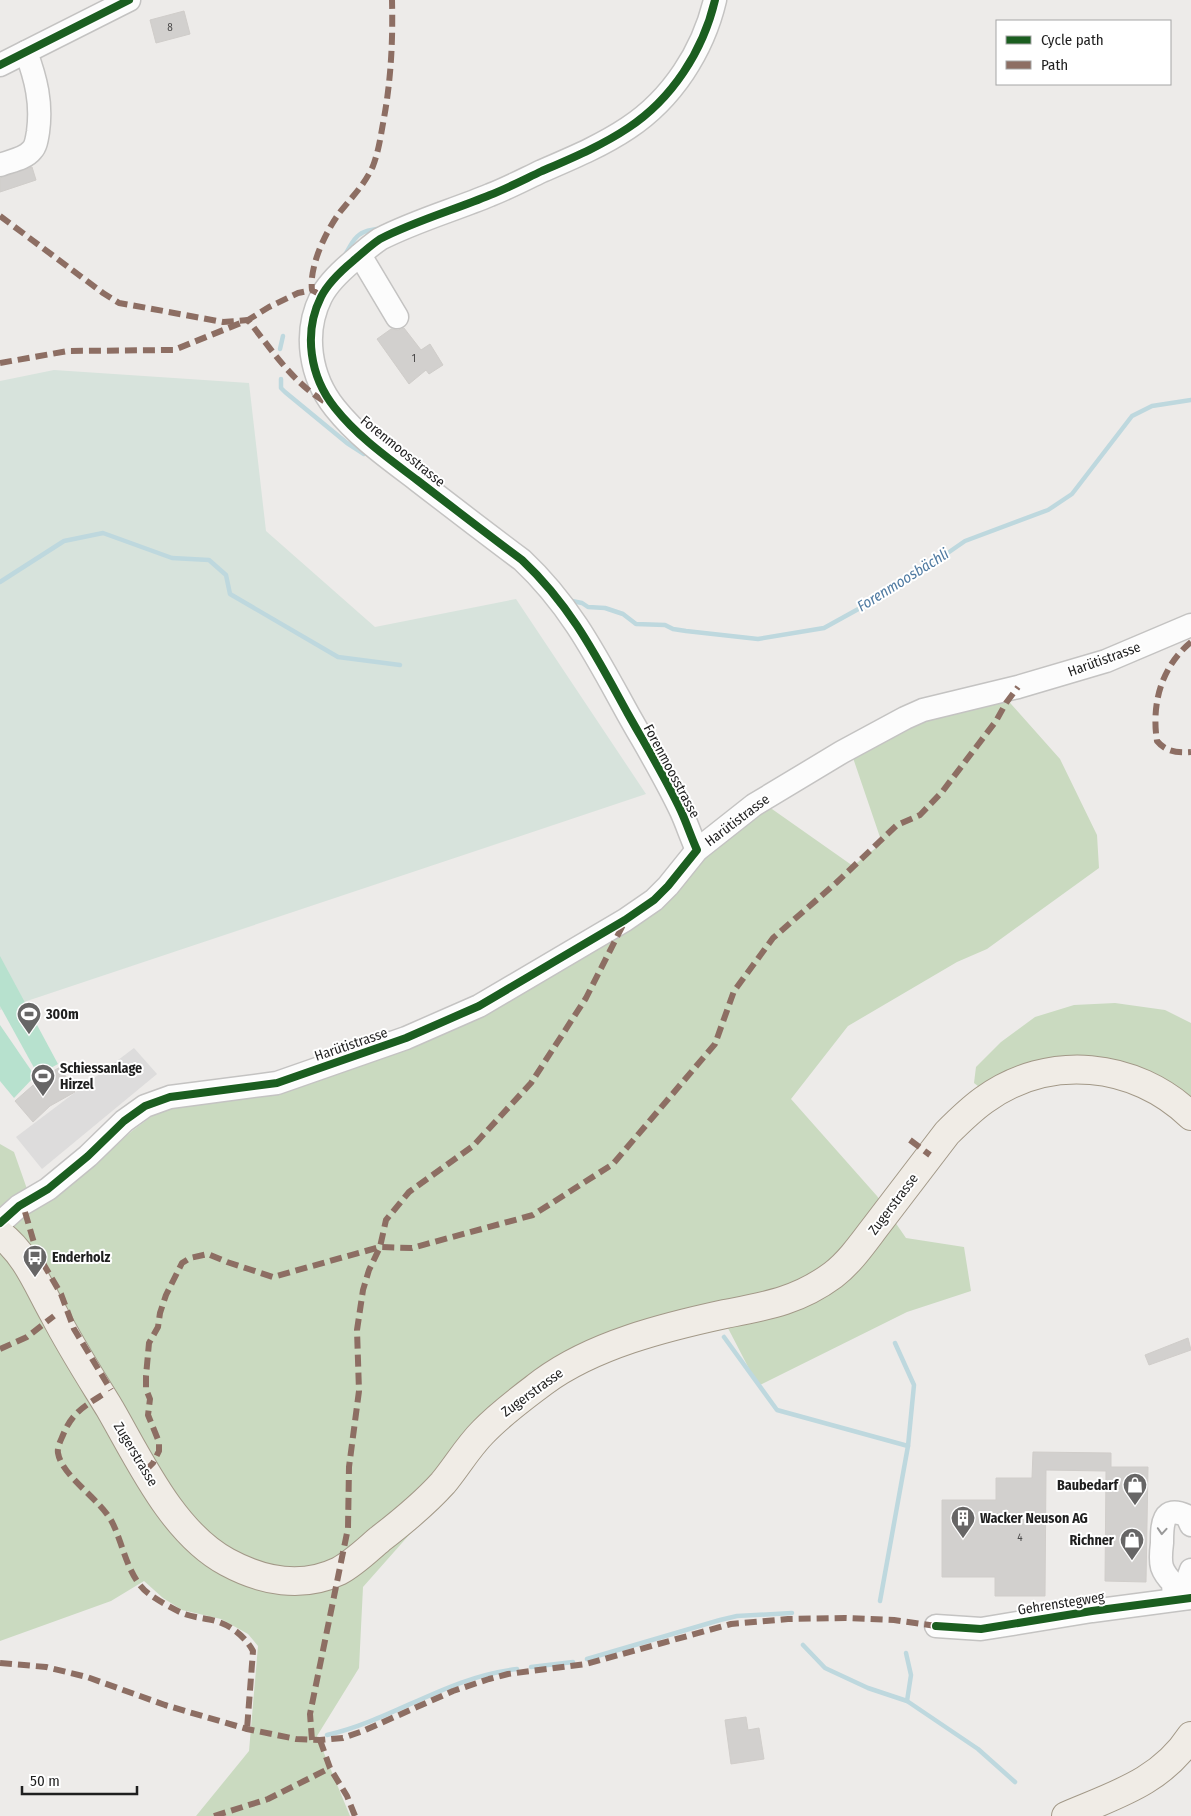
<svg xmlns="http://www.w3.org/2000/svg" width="1191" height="1816" font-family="'Fira Sans Condensed',sans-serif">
	<rect width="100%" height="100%" fill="#edebe9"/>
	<g fill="#cadac0">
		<path d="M1003 695 1060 759 1097 835 1099 868 987 949 957 962 848 1026 791 1099 877 1196 906 1238 964 1247 971 1291 907 1312 758 1386 716 1305 563 1361 363 1587 359 1668 317 1736 350 1816H196L249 1751 258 1646 248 1634 221 1619 182 1610 163 1598 144 1581 111 1601 0 1641V1144L14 1152 33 1206 96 1163 132 1131 152 1116 174 1106 279 1089 630 926 676 894 706 857 762 802 853 866 882 843 851 752 909 722Z"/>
		<path d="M1115 1003 1165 1010 1191 1023V1104L1132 1070 983 1090 974 1083 976 1067 1001 1042 1035 1017 1074 1005Z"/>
	</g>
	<path fill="#d7e3dc" d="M54 370 249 383 266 531 375 627 516 599 646 794 0 1010V381Z"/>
	<g fill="#b7e1ce">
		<path d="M0 956 58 1064 38 1075 0 1006Z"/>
		<path d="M0 1025 35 1076 14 1098 0 1081Z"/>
	</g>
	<path fill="#dddcdc" d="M134 1048 157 1074 42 1169 16 1137Z"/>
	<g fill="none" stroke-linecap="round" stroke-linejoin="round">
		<g stroke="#bed8de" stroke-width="4.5">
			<path d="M345 255C350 247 354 236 364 232 369 230 373 230 377 229"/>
			<path d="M280 349 283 336"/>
			<path d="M281 379V388L285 392 347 443 364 454"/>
			<path d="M0 582 64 541 103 533 172 558 209 560 226 575 230 594 338 657 400 665"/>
			<path d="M572 601 582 603 588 607 605 608 623 614 636 624 665 625 673 629 686 631 758 639 824 628 900 586 965 541 1048 510 1072 494 1132 416 1152 406 1191 400"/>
			<path d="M724 1337 777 1410 908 1446"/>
			<path d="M880 1601 908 1446 914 1385 895 1343"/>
			<path d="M803 1645 825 1668 868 1688 907 1701 978 1749 1015 1782"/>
			<path d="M906 1653 911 1675 907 1701"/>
			<path d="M587 1659 720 1620 737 1616 792 1613"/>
			<path d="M531 1667 573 1662"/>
			<path d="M327 1735C393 1720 447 1677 517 1669"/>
		</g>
	</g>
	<g fill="#d2d0ce" stroke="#d0cdca">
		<path d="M184 11 190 34 156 43 150 20Z"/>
		<path d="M32 167 36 180 0 192V178Z"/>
		<path d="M404 328 421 350 430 344 443 365 429 374 426 370 409 384 377 339 391 329 398 330Z"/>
		<path d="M60 1067 75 1092 50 1106 33 1122 15 1101 40 1079Z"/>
		<path d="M1188 1338 1191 1350 1149 1365 1145 1355Z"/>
		<path d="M1033 1452 1111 1453V1467H1148L1146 1582 1105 1581 1106 1471 1046 1470 1045 1596H995V1577H942V1500H996V1478H1032Z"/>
		<path d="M746 1717 748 1730 759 1728 764 1759 731 1764 725 1720Z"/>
	</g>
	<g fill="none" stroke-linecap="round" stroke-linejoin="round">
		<defs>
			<g id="minor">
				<path d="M0 65 129 0"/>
				<path d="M0 165C10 161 25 159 32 150 36 146 37 138 38 132 42 103 36 79 26 52"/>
				<path d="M360 255 397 317"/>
				<path d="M697 850C691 837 687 824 681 811 665 777 646 746 628 714 596 656 571 606 522 560 487 534 452 507 417 480 388 458 358 437 335 408 310 377 303 333 321 297 328 283 341 271 353 261 361 254 371 245 380 239 415 221 454 210 490 195 508 188 525 179 542 171 572 158 601 146 628 128 672 99 703 51 715 0"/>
				<path d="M0 1223 19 1206 48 1189 88 1156 124 1121 145 1106 170 1097 277 1083 406 1038 479 1006 625 920 654 900 668 886 697 850 754 805 842 752 905 718 923 710 1018 687 1106 661 1191 625"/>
				<path d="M1187 1598V1581L1191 1570"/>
				<path d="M1174 1599 1173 1583C1168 1578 1164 1573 1162 1567 1160 1560 1161 1551 1162 1543 1162 1525 1162 1504 1187 1516L1191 1525"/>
				<path d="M936 1626 981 1629 1092 1611 1191 1598"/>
			</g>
			<g id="major">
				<path d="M0 1234C27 1255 38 1286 54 1314 71 1347 91 1378 110 1409 140 1461 173 1533 227 1562 262 1581 302 1589 339 1571 354 1563 367 1550 380 1539 402 1522 425 1503 443 1483 457 1466 468 1447 483 1432 501 1413 522 1398 543 1382 593 1345 665 1327 725 1314 766 1306 798 1301 833 1275 850 1262 863 1243 876 1226 900 1195 923 1164 947 1133 959 1121 970 1110 984 1100 1049 1053 1135 1062 1191 1116"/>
				<path d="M1066 1816C1115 1795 1161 1782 1191 1736"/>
			</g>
		</defs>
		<use href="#minor" stroke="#c4c3c2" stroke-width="25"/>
		<use href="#major" stroke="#a29887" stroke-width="30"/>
		<use href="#minor" stroke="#fcfcfc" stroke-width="22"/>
		<use href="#major" stroke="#f0ece6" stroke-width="28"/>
		<g stroke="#8d6e63" stroke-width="6" stroke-dasharray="12 6" stroke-linecap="butt">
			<path d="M0 216 103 293 119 303 147 308 223 322 248 320C271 349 295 386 329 404"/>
			<path d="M317 293 312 290C309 266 326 231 340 212 352 197 365 184 373 166 379 150 381 134 384 118 391 79 393 40 392 0"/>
			<path d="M0 363 68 351 174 350 248 320 269 307 298 293 312 290"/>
			<path d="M1191 642C1162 666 1151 703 1157 741 1166 752 1178 753 1191 752"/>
			<path d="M910 1140 930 1155"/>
			<path d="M25 1212 37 1253 61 1294 74 1329 111 1390"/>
			<path d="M0 1349 27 1337 54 1316"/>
			<path d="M102 1395C83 1407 72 1413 63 1435 61 1440 57 1447 58 1453 62 1477 102 1500 113 1524 124 1547 128 1578 149 1594 159 1601 171 1608 182 1613 194 1618 207 1618 219 1622 233 1627 246 1638 253 1651L247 1729"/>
			<path d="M146 1470 153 1463 159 1451V1442L148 1415 150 1399 146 1389V1376L149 1343 158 1327 160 1313 166 1295 182 1263 190 1258 208 1254 227 1262 273 1277 380 1247 412 1248 533 1215 613 1164 715 1044 734 991 773 938 836 883 897 825 920 815 942 792 996 721 1006 703 1018 687"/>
			<path d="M0 1663 46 1667 87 1677 165 1705 247 1729 296 1739 320 1740 343 1738 363 1731 453 1691 489 1679 508 1674 586 1664 731 1624 788 1619 845 1618 894 1620 936 1626"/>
			<path d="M312 1740 310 1714 348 1528 349 1467 359 1391 357 1330 363 1290 369 1270 380 1247 386 1220 409 1192 473 1146 531 1083 586 998 624 923"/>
			<path d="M320 1740 330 1768 347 1796 355 1816"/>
			<path d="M214 1816 268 1799 330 1768"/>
		</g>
		<defs>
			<g id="cycleway">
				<path d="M0 65 129 0"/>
				<path d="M0 1223 19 1206 48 1189 88 1156 124 1121 145 1106 170 1097 277 1083 406 1038 479 1006 625 920 654 900 668 886 697 850C691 837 687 824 681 811 665 777 646 746 628 714 596 656 571 606 522 560 487 534 452 507 417 480 388 458 358 437 335 408 310 377 303 333 321 297 328 283 341 271 353 261 361 254 371 245 380 239 415 221 454 210 490 195 508 188 525 179 542 171 572 158 601 146 628 128 672 99 703 51 715 0"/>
				<path d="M936 1626 981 1629 1092 1611 1191 1598"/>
			</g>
		</defs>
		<use href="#cycleway" stroke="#fff" stroke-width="11"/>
		<use href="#cycleway" stroke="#1b5e20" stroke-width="8"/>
	</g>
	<defs><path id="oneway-chevron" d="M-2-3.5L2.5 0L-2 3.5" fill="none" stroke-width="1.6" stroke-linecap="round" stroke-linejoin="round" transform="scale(1.25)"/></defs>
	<use stroke="#999" href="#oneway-chevron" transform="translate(1162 1531) rotate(94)"/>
	<defs>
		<symbol id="stadium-pin" viewBox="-11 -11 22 30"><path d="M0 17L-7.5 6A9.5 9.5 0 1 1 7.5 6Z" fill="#676666" stroke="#fff"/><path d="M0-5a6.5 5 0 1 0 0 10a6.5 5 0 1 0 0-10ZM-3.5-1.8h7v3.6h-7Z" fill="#fff"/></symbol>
		<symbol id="bus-pin" viewBox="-11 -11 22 30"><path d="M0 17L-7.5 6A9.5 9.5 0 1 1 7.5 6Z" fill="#676666" stroke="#fff"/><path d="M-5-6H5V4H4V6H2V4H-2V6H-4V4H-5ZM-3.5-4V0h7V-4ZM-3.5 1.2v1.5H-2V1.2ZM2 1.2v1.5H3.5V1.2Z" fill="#fff"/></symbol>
		<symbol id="shop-pin" viewBox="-11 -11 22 30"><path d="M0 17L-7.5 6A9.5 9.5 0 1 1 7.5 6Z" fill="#676666" stroke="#fff"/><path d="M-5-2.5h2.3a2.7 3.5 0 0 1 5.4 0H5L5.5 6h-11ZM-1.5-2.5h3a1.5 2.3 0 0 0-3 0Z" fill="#fff"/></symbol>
		<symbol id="building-pin" viewBox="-11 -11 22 30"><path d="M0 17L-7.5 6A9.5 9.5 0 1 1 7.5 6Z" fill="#676666" stroke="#fff"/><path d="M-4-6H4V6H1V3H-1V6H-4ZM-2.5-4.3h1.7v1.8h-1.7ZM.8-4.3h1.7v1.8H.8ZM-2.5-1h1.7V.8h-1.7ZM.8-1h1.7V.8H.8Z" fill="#fff"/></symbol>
	</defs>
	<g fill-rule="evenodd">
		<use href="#stadium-pin" x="15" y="1000" width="28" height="38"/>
		<use href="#stadium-pin" x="29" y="1062" width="28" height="38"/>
		<use href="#bus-pin" x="21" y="1243" width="28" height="38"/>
		<use href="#shop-pin" x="1121" y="1471" width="28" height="38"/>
		<use href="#building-pin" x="949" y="1504" width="28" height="38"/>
		<use href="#shop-pin" x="1118" y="1526" width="28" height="38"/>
	</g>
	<g text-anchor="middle" stroke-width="4" stroke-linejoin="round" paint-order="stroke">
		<g font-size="11" fill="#4c4b4b">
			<text x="170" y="31">8</text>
			<text x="414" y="362">1</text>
			<text x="1020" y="1541">4</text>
		</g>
		<g font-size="14" fill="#1f1f1f" stroke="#fff">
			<text transform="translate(403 451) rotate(39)" y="5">Forenmoosstrasse</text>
			<text transform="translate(1104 659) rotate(-20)" y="5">Harütistrasse</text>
			<text transform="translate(672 771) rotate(62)" y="5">Forenmoosstrasse</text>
			<text transform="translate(737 820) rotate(-37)" y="5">Harütistrasse</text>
			<text transform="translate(351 1044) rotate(-19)" y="5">Harütistrasse</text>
			<text transform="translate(893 1204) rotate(-53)" y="5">Zugerstrasse</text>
			<text transform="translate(532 1392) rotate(-36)" y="5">Zugerstrasse</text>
			<text transform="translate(136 1454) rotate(59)" y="5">Zugerstrasse</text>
			<text transform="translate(1061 1603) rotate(-9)" y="5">Gehrenstegweg</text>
		</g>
		<g font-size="14" font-weight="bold" fill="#1f1f1f" stroke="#fff" text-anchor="start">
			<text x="46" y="1019">300m</text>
			<text x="60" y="1073">Schiessanlage<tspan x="60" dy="16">Hirzel</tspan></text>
			<text x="52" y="1262">Enderholz</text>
			<text x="1118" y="1490" text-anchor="end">Baubedarf</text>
			<text x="980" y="1523">Wacker Neuson AG</text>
			<text x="1114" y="1545" text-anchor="end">Richner</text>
		</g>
		<g font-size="15" font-style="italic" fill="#4f7aa1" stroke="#fff">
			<text transform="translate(903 580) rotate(-32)" y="5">Forenmoosbächli</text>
		</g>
	</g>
	<rect x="996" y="20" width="175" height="65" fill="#ffffff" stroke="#a5a5a5"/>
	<rect x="1006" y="36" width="25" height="8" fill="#1b5e20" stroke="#a5a5a5"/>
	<text x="1041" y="45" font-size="15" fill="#1f1f1f">Cycle path</text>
	<rect x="1006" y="61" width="25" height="8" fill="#8d6e63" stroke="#a5a5a5"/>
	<text x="1041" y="70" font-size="15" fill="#1f1f1f">Path</text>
	<path d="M22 1786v8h115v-8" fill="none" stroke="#1f1f1f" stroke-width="2.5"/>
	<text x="30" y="1786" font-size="15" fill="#1f1f1f" stroke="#ffffff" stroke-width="4" paint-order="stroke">50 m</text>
</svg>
